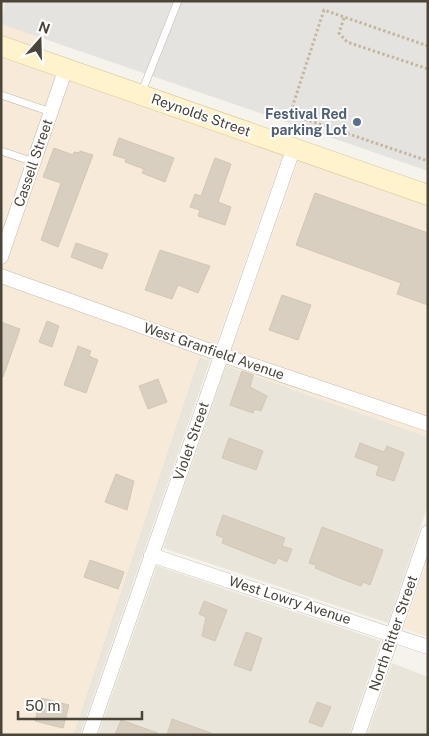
<svg xmlns="http://www.w3.org/2000/svg" width="429" height="736" font-family="'Public Sans',sans-serif">
	<rect width="100%" height="100%" fill="#f6f3ec"/>
	<g fill="#eae5da">
		<path d="M199 357 210 361 80 735H73Z"/>
		<path d="M226 366 428 437V505L388 623 163 548Z"/>
		<path d="M157 566 381 641 349 735H98Z"/>
		<path d="M392 663 428 677V735H367Z"/>
	</g>
	<g fill="#f7ead8">
		<path d="M1 1H49L36 48 1 36Z"/>
		<path d="M1 57 283 154 210 361 199 357 73 735H1Z"/>
		<path d="M299 159 428 205V437L226 366Z"/>
		<path d="M428 558V637L404 628Z"/>
	</g>
	<path fill="#e5e3e0" d="M6 1H428V171L1 24Z"/>
	<g fill="#d8cfc1" stroke="#d3c7b4">
		<path d="M119 138 174 158 165 182 142 173 144 169 125 162 126 159 113 155Z"/>
		<path d="M54 148 73 155 74 152 79 153 80 151 93 155 58 247 41 240 61 183 43 177Z"/>
		<path d="M215 158 231 164 218 202 231 207 225 225 198 216 200 210 190 207 195 194 201 196Z"/>
		<path d="M315 193 428 233V305L397 294 401 283 296 245Z"/>
		<path d="M76 243 108 254 102 269 71 257Z"/>
		<path d="M160 250 210 266 198 293 178 285 172 299 145 290Z"/>
		<path d="M282 295 311 305 298 340 269 330Z"/>
		<path d="M47 321 59 326 52 347 39 342Z"/>
		<path d="M1 322 20 329 3 377 1 376Z"/>
		<path d="M78 346 91 351 89 356 98 360 86 393 64 385Z"/>
		<path d="M242 371 253 375 250 387 267 396 261 411 255 409 253 413 230 405Z"/>
		<path d="M158 379 167 402 148 409 139 386Z"/>
		<path d="M229 438 263 451 256 470 222 458Z"/>
		<path d="M360 443 384 452 387 446 404 453 394 481 376 475 379 466 355 457Z"/>
		<path d="M116 474 134 481 127 510 105 502Z"/>
		<path d="M223 515 285 538 282 546 292 549 287 562 278 558 275 564 222 543 224 538 216 535Z"/>
		<path d="M322 527 383 550 370 585 363 582 361 586 347 581 315 568 316 565 309 563Z"/>
		<path d="M90 560 124 572 118 589 84 577Z"/>
		<path d="M204 601 227 610 215 641 202 636 206 617 199 614Z"/>
		<path d="M246 632 262 638 251 671 234 665Z"/>
		<path d="M41 698 69 705 63 728 35 721Z"/>
		<path d="M317 702 331 707 322 727 309 722Z"/>
		<path d="M172 719 211 733V735H167Z"/>
		<path d="M121 720 158 733 157 735H115Z"/>
	</g>
	<g fill="none" stroke-linecap="round" stroke-linejoin="round">
		<defs>
			<g id="service">
				<path d="M141 94 178 1"/>
				<path d="M1 95 51 112"/>
				<path d="M1 151 34 162"/>
			</g>
			<g id="minor">
				<path d="M1 257 66 68"/>
				<path d="M1 276 222 355 428 424"/>
				<path d="M151 555 428 647"/>
				<path d="M89 735 294 147"/>
				<path d="M358 735 428 532"/>
			</g>
			<path id="secondary" d="M1 46 428 195"/>
		</defs>
		<use href="#service" stroke="#c2bbae" stroke-width="8"/>
		<use href="#minor" stroke="#c2bbae" stroke-width="15"/>
		<use href="#secondary" stroke="#d6c79b" stroke-width="21"/>
		<g stroke="#c4b79f" stroke-width="3" stroke-dasharray="2.5 2.5" stroke-linecap="butt">
			<path d="M344 18 339 33 347 42 428 69"/>
			<path d="M428 46 324 10 290 114 428 161"/>
		</g>
		<use href="#service" stroke="#fff" stroke-width="7"/>
		<use href="#minor" stroke="#fff" stroke-width="14"/>
		<use href="#secondary" stroke="#fff3cd" stroke-width="20"/>
	</g>
	<circle fill="#5c6f8a" stroke="#fff" stroke-width="2" cx="357" cy="122" r="5"/>
	<g text-anchor="middle" stroke-width="4" stroke-linejoin="round" paint-order="stroke">
		<g font-size="14" font-weight="bold" fill="#4e5e75" stroke="#fff" text-anchor="end">
			<text x="347" y="119">Festival Red<tspan x="347" dy="16">parking Lot</tspan></text>
		</g>
		<g font-size="14" fill="#4b4439" stroke="#fff">
			<text transform="translate(201 115) rotate(19)" y="5">Reynolds Street</text>
			<text transform="translate(33 163) rotate(-71)" y="5">Cassell Street</text>
			<text transform="translate(214 351) rotate(19)" y="5">West Granfield Avenue</text>
			<text transform="translate(191 441) rotate(-71)" y="5">Violet Street</text>
			<text transform="translate(290 600) rotate(18)" y="5">West Lowry Avenue</text>
			<text transform="translate(393 633) rotate(-71)" y="5">North Ritter Street</text>
		</g>
	</g>
	<rect width="429" height="736" fill="none" stroke="#4b4439" stroke-width="5"/>
	<g transform="translate(40 40) rotate(20)" stroke="#ffffff" stroke-width="4" paint-order="stroke">
	<path d="M0-4L9 19L0 12L-9 19Z" fill="#4b4439"/>
	<text y="-8" font-size="14" font-weight="bold" text-anchor="middle" fill="#4b4439">N</text>
	</g>
	<path d="M18 711v8h124v-8" fill="none" stroke="#4b4439" stroke-width="2.5"/>
	<text x="25" y="711" font-size="15" fill="#4b4439" stroke="#ffffff" stroke-width="4" paint-order="stroke">50 m</text>
</svg>
